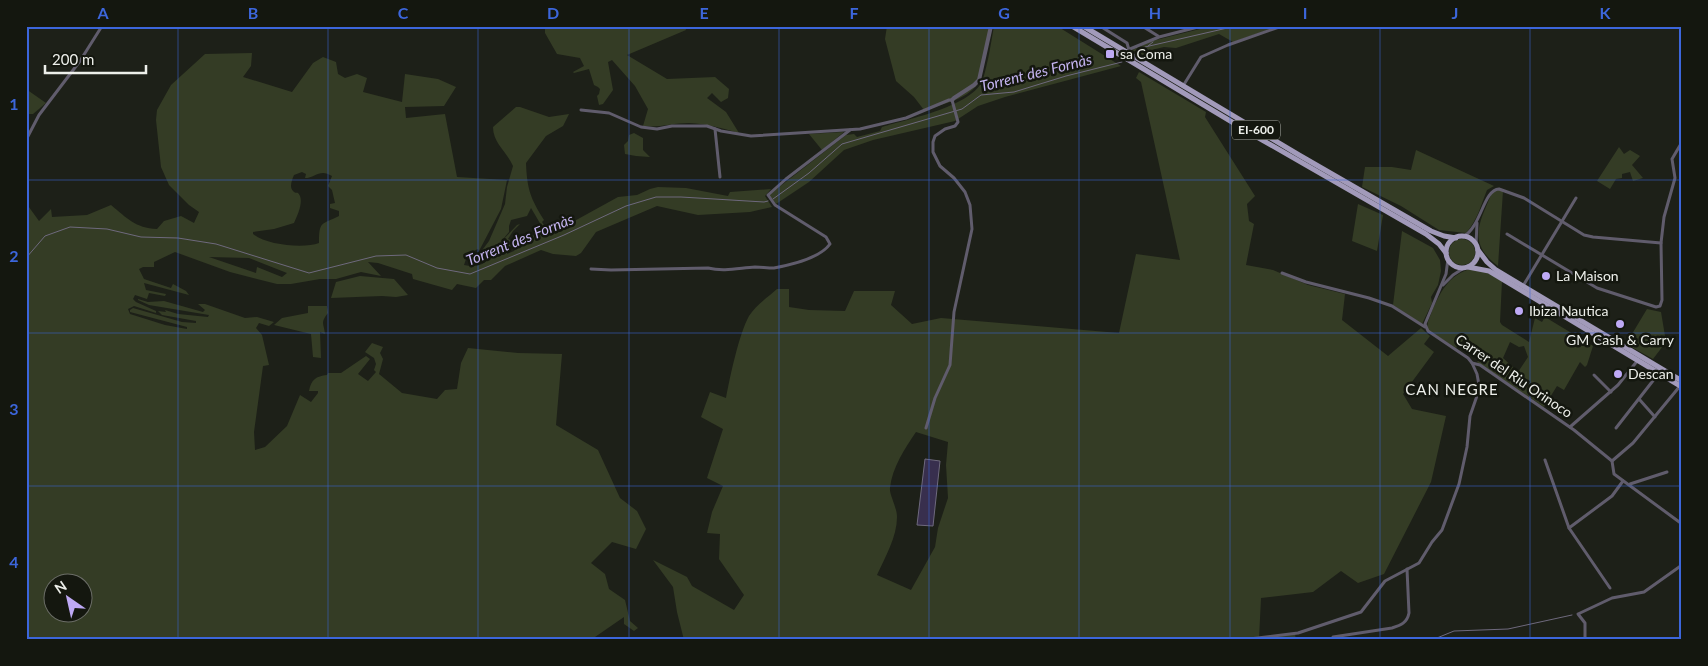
<svg xmlns="http://www.w3.org/2000/svg" width="1708" height="666" font-family="Lato,sans-serif">
	<rect width="100%" height="100%" fill="#1d2018"/>
	<g fill="#343c25" fill-rule="evenodd">
		<path d="M545 26H685L686 30 627 55 667 79 715 77 729 89 728 98 721 102 712 93 707 98 726 112 739 133C722 128 707 124 689 123 673 123 659 128 643 126L648 109 635 86 612 60 608 62 613 90 603 104 599 105 597 96 599 94 600 89 598 87 594 85 589 69 574 73 573 72 584 66 580 58 557 54 545 33Z"/>
		<path d="M887 26H990L980 80C971 99 942 104 924 110L914 97 896 81 885 39Z"/>
		<path d="M994 26H1057L1121 66 1005 97 978 106 955 121 873 140 844 150 809 182 776 204 769 195 846 135 854 134 857 137 880 131 882 127C908 119 974 106 983 79 988 63 991 43 994 26Z"/>
		<path d="M1212 26H1278L1233 42 1219 34 1176 48 1164 47 1151 50 1143 55 1132 50 1152 41Z"/>
		<path d="M252 53 251 66 243 77 292 92 313 63 323 57 336 62 338 74 345 78 357 74 367 78 363 92 402 102 405 74 438 79 456 87 444 106 405 107 406 118 445 114 457 177 507 180 501 209 479 251 478 249 465 255 466 259 464 265C481 269 489 261 499 248L480 253 489 241 505 204 507 187 513 166C507 152 493 143 493 127L516 107H520L549 117 569 114 563 126 546 136 526 163C527 188 530 198 544 220L542 222 546 228 569 224 618 197 637 195 650 189 658 187 686 188 728 196 730 192 771 189 765 196 772 207 750 212 698 215 657 206 596 232 581 253 576 256 553 254 541 250 505 266 491 280H484L476 288 457 284 452 290 413 279 412 274 378 263 368 262 381 276 361 272 336 279H320L291 284H277L230 272 175 252 154 262V267H143L139 269 144 279 171 288 173 284 186 291 189 295 144 283 146 290 166 294 165 296 149 293 147 299 135 295 133 299 136 302 156 311V313L134 306 128 309 130 314 165 325 187 329V327L130 312V310L133 308 182 322 196 323V321L162 315 158 311 166 312 165 310 178 314 208 317 209 315 149 305 138 300V299L148 302 164 301 203 312 205 310 198 304H205L245 318 257 317 274 322 269 326 259 323 256 328 262 335 269 365 263 366 254 432 255 450 265 447 287 426 300 395 311 402 318 393V391H309C311 380 316 376 327 375L328 373H341L366 356 370 359 358 374 368 381 376 372 374 370 376 364 374 358 365 352 372 343 383 347 380 353 383 359 379 374 402 393 437 399 445 390 457 389 461 363 468 348 518 353 562 354 556 425 598 450 620 498 637 511 646 529 636 549 612 542 591 563 605 574 609 589 625 600 630 621 638 628 634 631 624 624V617L595 637V640H26V203L39 221 51 209 52 217 87 215 111 205C127 218 135 228 157 229L164 221 181 216 194 223 199 212 189 205 169 185 161 167 156 120 157 110 171 85 205 54ZM302 172 306 174 305 178C315 178 320 168 332 176L328 186 332 190 335 203 330 204V208L339 211V216C322 225 319 220 319 243 304 249 266 245 253 234V232L274 229 294 223C297 216 303 204 300 196 297 190 297 195 293 191 289 187 292 180 294 175ZM531 208 544 230 522 241 514 251 507 254V251L514 242 508 239 513 231 520 224 517 225 499 244 509 232V226L511 220 527 216ZM209 257 249 258 287 273 282 277 257 267 256 273ZM52 584H82V614H52Z"/>
		<path d="M1139 72 1206 112 1205 117 1255 196 1247 204 1249 221 1254 224 1246 265 1273 270 1308 285 1345 294 1342 320 1388 356 1421 328 1430 336 1424 344 1434 352 1403 394 1412 409 1446 416 1431 482 1384 574 1358 583 1341 571 1313 592 1261 598 1259 639 1295 634 1296 640H684L677 612 673 587 653 560 687 577 692 586 734 610 744 595 719 559 720 534 707 533 712 512 723 486 707 478 723 429 701 417 710 392 726 398C730 377 739 334 749 316 755 306 768 297 777 289H789V307L809 310 845 311 854 291H895L891 305 912 324 941 318 1119 333 1136 254 1180 260 1141 82 1136 78ZM916 432 948 442 946 465 948 498 938 528 935 547 911 590 877 575C885 557 897 537 897 517 897 507 889 494 890 488 892 468 905 448 916 432Z"/>
		<path d="M26 89 46 103 33 114H26Z"/>
		<path d="M844 132 822 150 809 134Z"/>
		<path d="M634 133 643 138V150L650 157 636 156 625 154 624 145 628 141 629 135Z"/>
		<path d="M1619 147 1624 154 1630 150 1640 156 1632 165 1643 178 1633 181 1630 172 1622 174V178L1616 179 1610 189 1597 181Z"/>
		<path d="M1416 150 1494 186 1487 190C1481 205 1477 221 1466 233L1439 230 1401 206 1362 187 1365 167H1392L1411 170Z"/>
		<path d="M1499 190 1503 191 1498 266C1467 243 1479 223 1492 193Z"/>
		<path d="M1358 204 1383 215 1377 251 1352 241Z"/>
		<path d="M1402 231 1433 248 1440 260 1441 271 1438 285 1431 297 1432 303 1422 324 1393 305Z"/>
		<circle cx="1462" cy="252" r="13"/>
		<path d="M1471 269 1486 272 1502 281 1500 322 1502 325 1529 342 1535 318 1542 322 1545 317 1593 346 1587 365 1585 367 1580 362 1564 390 1557 386 1544 407 1477 362 1483 355 1464 339 1456 348 1428 330C1426 323 1430 318 1432 311 1440 293 1449 274 1471 269ZM1510 342 1519 347 1524 346 1528 357 1518 372 1503 358Z"/>
		<path d="M360 276 394 279 408 295 396 297 382 296 331 298 336 282Z"/>
		<path d="M308 306H327L328 313C320 323 324 323 325 334L320 332 321 358 313 357 311 334 274 325 282 318 308 313Z"/>
		<path d="M1647 309 1661 312 1666 342 1653 359 1626 344Z"/>
	</g>
	<path fill="#382f4e" stroke="#6e697d" d="M925 459 940 461 933 526 917 525Z"/>
	<g fill="none" stroke-linecap="round" stroke-linejoin="round">
		<g stroke="#6e697d" stroke-width="1">
			<path d="M1148 46 1153 42"/>
			<path d="M1145 47 1236 26"/>
			<path d="M1136 53 1144 48"/>
			<path d="M773 199 809 173 842 144 962 109 981 95 1014 92 1066 76 1122 62"/>
			<path d="M26 258 45 236 70 227 107 229 141 237 178 238 216 244 309 273 376 256 406 255 437 268 470 274 564 235 626 206 656 197H681L764 202 768 201"/>
			<path d="M1432 640 1454 631 1508 629 1572 615"/>
		</g>
		<g stroke="#605c6c" stroke-width="3">
			<path d="M1100 26 1127 43 1129 50"/>
			<path d="M1142 26 1158 36"/>
			<path d="M1130 49 1159 37 1202 26"/>
			<path d="M1183 86 1201 57 1228 45 1282 26"/>
			<path d="M581 110 609 113 641 127 657 129 672 126H707L721 131 751 136 860 129 906 118 949 100H952L958 122 955 126 945 129 935 136 933 142V152L940 166 954 178 965 192 970 205 972 229 954 312 950 365 935 398 926 428"/>
			<path d="M715 129 720 177"/>
			<path d="M26 140 39 115 80 61 102 26"/>
			<path d="M1507 234 1597 288 1656 307 1660 306 1662 300 1661 243 1664 217 1675 178 1672 159 1682 142"/>
			<path d="M1463 237C1482 226 1483 190 1499 189L1524 198 1584 235 1593 237 1661 243"/>
			<path d="M1476 245 1477 223"/>
			<path d="M1448 259 1446 274 1425 324 1428 331 1468 358 1472 363 1480 365 1574 430 1612 461 1614 474 1682 524"/>
			<path d="M591 269 611 270 708 268C724 272 739 268 755 267 761 267 767 268 774 268 790 265 820 258 830 244L826 237 775 205 768 195 786 179 850 130"/>
			<path d="M1282 273 1306 282 1369 298 1392 306 1425 327"/>
			<path d="M1443 285 1453 275 1464 268"/>
			<path d="M1523 286 1576 198"/>
			<path d="M1594 375 1611 392"/>
			<path d="M1639 399 1655 417"/>
			<path d="M1570 427 1618 385 1638 360"/>
			<path d="M1616 428 1659 373"/>
			<path d="M1545 460 1569 528 1612 496 1623 481"/>
			<path d="M1612 461 1633 443 1680 386"/>
			<path d="M1630 484 1667 472"/>
			<path d="M1569 528 1610 588"/>
			<path d="M1333 637 1392 628C1401 625 1407 623 1409 613L1407 569"/>
			<path d="M1241 640 1298 633 1361 612 1385 581 1419 563 1432 542 1442 530 1459 484 1467 447 1470 416 1478 393 1479 385 1477 374 1472 363"/>
			<path d="M1585 640V623L1578 614 1612 598 1644 592 1682 565"/>
		</g>
		<path stroke="#605c6c" stroke-width="4" d="M952 100 954 98 974 85 979 80 991 26"/>
		<g stroke="#a29aba" stroke-width="5">
			<path d="M1072 26 1257 137 1426 234 1439 244 1446 253"/>
			<path d="M1083 26 1299 155 1431 231 1444 236 1456 238"/>
			<circle cx="1462" cy="252" r="16"/>
			<path d="M1478 250 1487 262 1496 270 1682 381"/>
			<path d="M1468 267 1489 271 1682 387"/>
		</g>
	</g>
	<path fill="none" stroke="#3c66db" stroke-width="1" stroke-opacity="0.55" d="M178 26V640M328 26V640M478 26V640M629 26V640M779 26V640M929 26V640M1079 26V640M1230 26V640M1380 26V640M1530 26V640M26 180H1682M26 333H1682M26 486H1682"/>
	<g fill="#bea9f5" stroke="#14170f" stroke-width="2">
		<rect x="1105" y="49" width="10" height="10" rx="2.5"/>
		<circle cx="1546" cy="276" r="5"/>
		<circle cx="1519" cy="311" r="5"/>
		<circle cx="1620" cy="324" r="5"/>
		<circle cx="1618" cy="374" r="5"/>
	</g>
	<g text-anchor="middle" stroke-width="5" stroke-linejoin="round" paint-order="stroke">
		<rect fill="#14170f" stroke="#acaea8" stroke-width="1" x="1232" y="120.5" width="48" height="19" rx="4"/>
		<g font-size="12" font-weight="bold" fill="#edefea">
			<text x="1256" y="134">EI-600</text>
		</g>
		<g font-size="14" fill="#edefea" stroke="#14170f" text-anchor="start">
			<text x="1120" y="59">sa Coma</text>
			<text x="1556" y="281">La Maison</text>
			<text x="1529" y="316">Ibiza Nautica</text>
			<text x="1620" y="345" text-anchor="middle">GM Cash &amp; Carry</text>
			<text x="1628" y="379">Descan</text>
		</g>
		<g font-size="14" fill="#edefea" stroke="#14170f">
			<text transform="translate(1514 376) rotate(34)" y="5">Carrer del Riu Orinoco</text>
		</g>
		<g font-size="15" font-style="italic" fill="#c4b4f0" stroke="#14170f">
			<text transform="translate(1036 73) rotate(-14)" y="5">Torrent des Fornàs</text>
			<text transform="translate(520 240) rotate(-22)" y="5">Torrent des Fornàs</text>
		</g>
		<g font-size="15" letter-spacing="1" fill="#edefea" stroke="#14170f">
			<text x="1452" y="395">CAN NEGRE</text>
		</g>
	</g>
	<rect width="1708" height="666" fill="none" stroke="#14170f" stroke-width="55"/>
	<g transform="translate(68 598) rotate(326)"><circle r="24" fill="#14170f" stroke="#6b6d67"/>
	<path d="M0-4L9 19L0 12L-9 19Z" fill="#bea9f5"/>
	<text y="-8" font-size="14" font-weight="bold" text-anchor="middle" fill="#edefea">N</text>
	</g>
	<path d="M45 65v8h101v-8" fill="none" stroke="#edefea" stroke-width="2.5"/>
	<text x="52" y="65" font-size="15" fill="#edefea" stroke="#14170f" stroke-width="4" paint-order="stroke">200 m</text>
	<rect x="28" y="28" width="1652" height="610" fill="none" stroke="#3c66db" stroke-width="2"/>
	<g font-size="16" text-anchor="middle" font-weight="bold" fill="#3c66db">
		<text x="103" y="19">A</text>
		<text x="253" y="19">B</text>
		<text x="403" y="19">C</text>
		<text x="553" y="19">D</text>
		<text x="704" y="19">E</text>
		<text x="854" y="19">F</text>
		<text x="1004" y="19">G</text>
		<text x="1155" y="19">H</text>
		<text x="1305" y="19">I</text>
		<text x="1455" y="19">J</text>
		<text x="1605" y="19">K</text>
		<text x="14" y="110">1</text>
		<text x="14" y="262">2</text>
		<text x="14" y="415">3</text>
		<text x="14" y="568">4</text>
	</g>
</svg>
